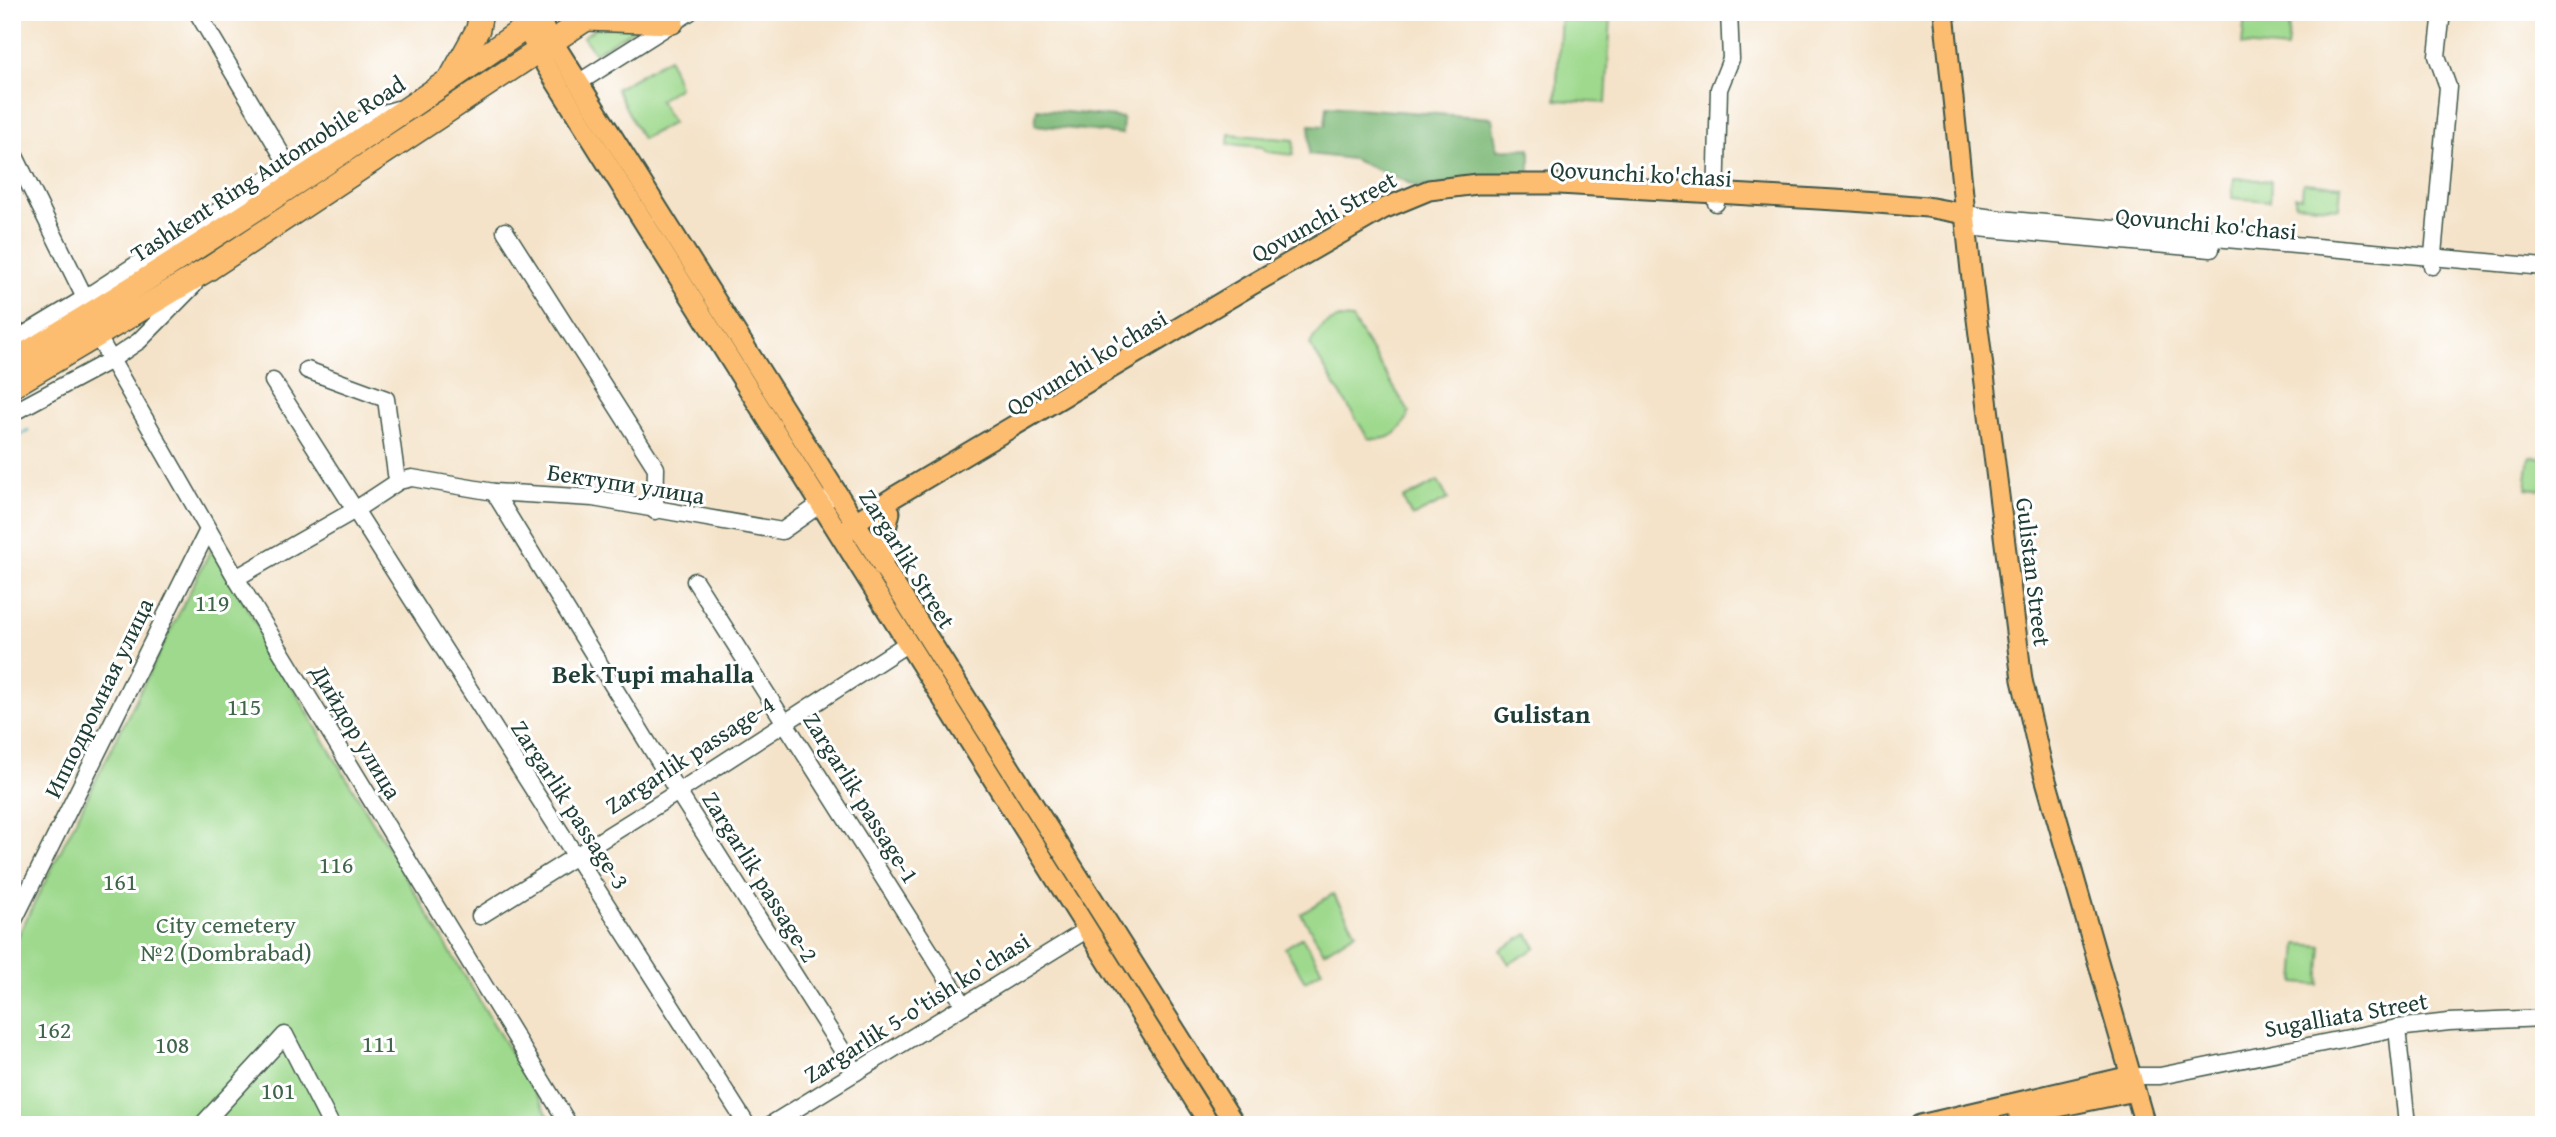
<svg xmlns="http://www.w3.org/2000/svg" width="2556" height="1137" font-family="'Gentium Book Plus',serif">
	<rect width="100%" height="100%" fill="#fff"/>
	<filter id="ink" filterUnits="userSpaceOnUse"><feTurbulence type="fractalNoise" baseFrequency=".0143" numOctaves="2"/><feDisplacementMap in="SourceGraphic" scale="14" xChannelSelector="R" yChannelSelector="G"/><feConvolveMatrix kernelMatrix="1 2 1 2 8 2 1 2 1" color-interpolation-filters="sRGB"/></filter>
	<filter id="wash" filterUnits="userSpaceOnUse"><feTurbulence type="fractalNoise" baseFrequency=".00686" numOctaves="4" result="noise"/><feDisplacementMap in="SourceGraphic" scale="28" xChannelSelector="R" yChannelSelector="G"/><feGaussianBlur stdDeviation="1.57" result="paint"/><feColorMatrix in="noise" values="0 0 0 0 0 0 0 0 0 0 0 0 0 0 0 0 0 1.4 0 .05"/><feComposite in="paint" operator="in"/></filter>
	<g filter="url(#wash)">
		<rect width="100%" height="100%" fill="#f4e3c9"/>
		<g fill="#9ed98d" stroke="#5e8b60" stroke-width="2">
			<path d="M1561 14 1611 16 1606 103 1556 100Z"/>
			<path d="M2245 14 2290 18 2287 49 2242 45Z"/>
			<path d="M640 26 595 53 583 37 595 28Z"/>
			<path d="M669 58 679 87 659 100 673 123 642 139 616 89Z"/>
			<path d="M1229 134 1294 140 1293 155 1268 152 1261 147 1228 144Z"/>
			<path d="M2234 178 2271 181 2270 201 2232 198Z"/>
			<path d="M2303 183 2341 186 2339 208 2295 204V196L2302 197Z"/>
			<path d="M1340 318 1352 319 1409 412C1402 433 1390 442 1368 438L1310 345C1317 330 1324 323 1340 318Z"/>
			<path d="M2530 456 2544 458V490L2526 488Z"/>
			<path d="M1438 481 1448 499 1412 517 1403 499Z"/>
			<path d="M212 547 322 737 554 1125H12V948Z"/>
			<path d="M1333 894 1356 932 1324 952 1301 914Z"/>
			<path d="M1528 934 1536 948 1509 964 1500 950Z"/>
			<path d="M1302 937 1322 970 1305 981 1285 948Z"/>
			<path d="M2298 944 2322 946 2319 985 2295 983Z"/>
		</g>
		<g fill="#7eb978" stroke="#4e7b56" stroke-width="2">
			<path d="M1327 106 1492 118 1497 150 1530 148V177L1418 187 1352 159 1309 154 1310 125 1325 126Z"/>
			<path d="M1037 109 1123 118 1122 134 1035 125Z"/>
		</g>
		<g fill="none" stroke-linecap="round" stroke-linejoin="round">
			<path stroke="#40aebe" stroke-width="3.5" d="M12 439 28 431"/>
		</g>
	</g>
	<g filter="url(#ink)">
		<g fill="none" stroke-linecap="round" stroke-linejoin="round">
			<defs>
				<g id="minor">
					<path d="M197 12 288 165"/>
					<path d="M578 83 690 12"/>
					<path d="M12 150 85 298"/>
					<path d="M1716 203 1719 89 1731 59 1729 12"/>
					<path d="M1965 214 2000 219 2544 267"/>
					<path d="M1966 227 2211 249"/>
					<path d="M505 231 656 468 655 511"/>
					<path d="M2432 266 2448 87 2437 56 2442 12"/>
					<path d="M98 337 236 578 569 1125"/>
					<path d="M12 342 85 298 356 121 398 109"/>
					<path d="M307 370 386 399 396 474 399 481"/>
					<path d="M273 381 747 1125"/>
					<path d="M12 413 111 360 139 341 194 285"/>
					<path d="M494 492 678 792 856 1072"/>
					<path d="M236 578 355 510 399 481 412 478 494 492 593 498 782 531 829 498"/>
					<path d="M695 581 964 1005"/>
					<path d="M480 916 678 792 908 643"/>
					<path d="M12 924 208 530"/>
					<path d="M2397 1028 2407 1125"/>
					<path d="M2131 1076H2160L2397 1028 2449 1022 2544 1018"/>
					<path d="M202 1125 285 1035 331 1125"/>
					<path d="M770 1125 1088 929"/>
				</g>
				<g id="major">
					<path d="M518 12 546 66 1210 1125"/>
					<path d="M534 12 1235 1125"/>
					<path d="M1944 12 1971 271 2022 680 2043 770 2145 1125"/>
					<path d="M847 531 854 523 894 497 1251 285 1383 209 1429 190 1477 184H1559L1852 201 1927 207 1965 214"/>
					<path d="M883 568 884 537 890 512"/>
					<path d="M2019 1115 2135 1091"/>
					<path d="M1920 1125 2131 1076"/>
				</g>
				<g id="highway">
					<path d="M586 19 672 22"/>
					<path d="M452 76 478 29 481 12"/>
					<path d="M12 362C195 252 373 134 548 12"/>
					<path d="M12 386 210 268 597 12"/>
				</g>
			</defs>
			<use href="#minor" stroke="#3f564a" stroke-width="19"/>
			<use href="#major" stroke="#3f564a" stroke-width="23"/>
			<use href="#highway" stroke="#3f564a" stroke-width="26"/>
			<use href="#minor" stroke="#fff" stroke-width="16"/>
			<use href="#major" stroke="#fcbd6f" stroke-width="19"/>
			<use href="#highway" stroke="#fcbd6f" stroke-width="23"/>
		</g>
	</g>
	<g text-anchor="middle" stroke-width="6" stroke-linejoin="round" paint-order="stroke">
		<g font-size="24" fill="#1f3d34" stroke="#fff">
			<text transform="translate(268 169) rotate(-33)" y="8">Tashkent Ring Automobile Road</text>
			<text transform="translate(1641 174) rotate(3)" y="8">Qovunchi ko'chasi</text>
			<text transform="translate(1324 217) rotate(-29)" y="8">Qovunchi Street</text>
			<text transform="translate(2206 224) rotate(5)" y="8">Qovunchi ko'chasi</text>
			<text transform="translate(1087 363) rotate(-31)" y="8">Qovunchi ko'chasi</text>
			<text transform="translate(626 484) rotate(9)" y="8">Бектупи улица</text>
			<text transform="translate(907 559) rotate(58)" y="8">Zargarlik Street</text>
			<text transform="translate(2033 572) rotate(83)" y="8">Gulistan Street</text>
			<text transform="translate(99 698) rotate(-64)" y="8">Ипподромная улица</text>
			<text transform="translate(356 732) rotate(59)" y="8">Дийдор улица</text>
			<text transform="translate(690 755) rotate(-33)" y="8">Zargarlik passage-4</text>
			<text transform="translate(861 798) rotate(58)" y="8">Zargarlik passage-1</text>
			<text transform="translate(570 805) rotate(57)" y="8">Zargarlik passage-3</text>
			<text transform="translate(760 877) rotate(58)" y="8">Zargarlik passage-2</text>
			<text transform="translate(917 1008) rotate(-32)" y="8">Zargarlik 5-o'tish ko'chasi</text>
			<text transform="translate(2346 1015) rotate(-10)" y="8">Sugalliata Street</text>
		</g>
		<g font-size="24" fill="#3f644a" stroke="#fff">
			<text x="212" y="611">119</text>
			<text x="244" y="715">115</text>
			<text x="336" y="873">116</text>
			<text x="120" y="890">161</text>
			<text x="226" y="933">City cemetery<tspan x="226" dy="28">№2 (Dombrabad)</tspan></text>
			<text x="54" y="1038">162</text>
			<text x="379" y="1052">111</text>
			<text x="172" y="1053">108</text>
			<text x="278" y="1099">101</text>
		</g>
		<g font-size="26" font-weight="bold" fill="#1f3d34" stroke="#fff">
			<text x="653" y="683">Bek Tupi mahalla</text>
			<text x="1542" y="723">Gulistan</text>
		</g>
	</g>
	<rect width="2556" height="1137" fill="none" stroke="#fff" stroke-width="42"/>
</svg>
